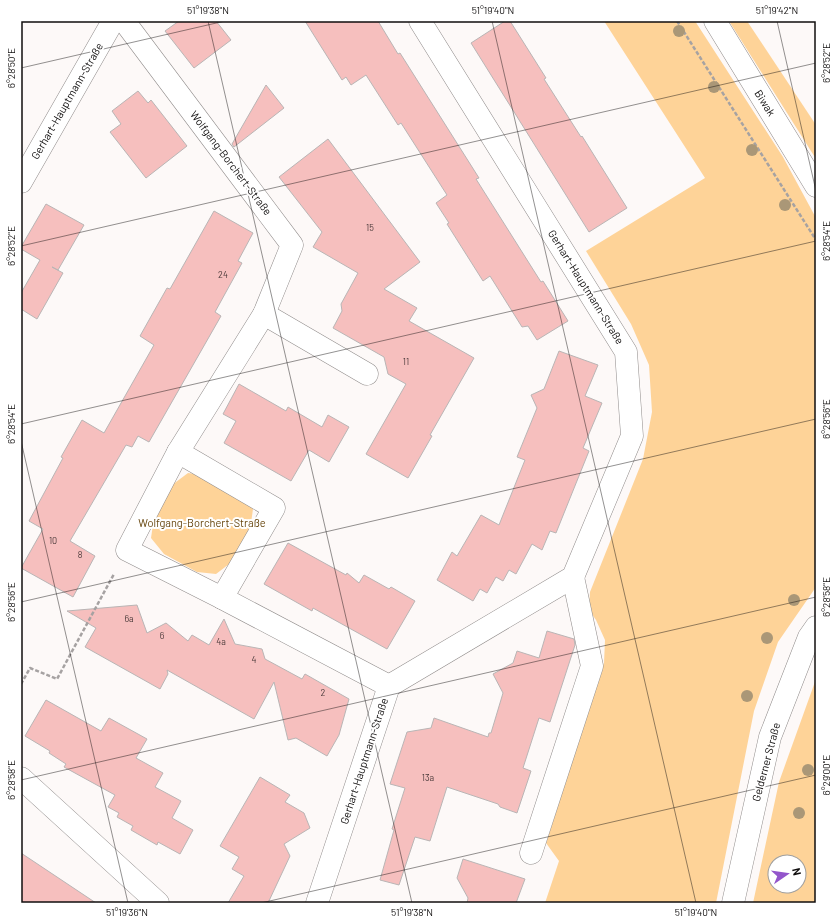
<svg xmlns="http://www.w3.org/2000/svg" width="837" height="924" font-family="Barlow,sans-serif">
	<rect width="100%" height="100%" fill="#fdf9f8"/>
	<g fill="#fed398" fill-rule="evenodd">
		<path d="M604 21H695L783 157 816 218V587L778 642 754 711 716 903H545L559 861 546 843 604 663 605 640 596 620 589 610 590 592 643 459 652 412 649 365 631 324 586 251 705 178Z"/>
		<path d="M729 21H747L816 125V159Z"/>
		<path d="M188 473 209 476 240 493 253 509 250 530 233 561 216 574 197 572 164 554 151 538 154 518 172 485Z"/>
		<path d="M816 679V903H753L779 782ZM775 862H799V886H775Z"/>
	</g>
	<g fill="#f6bfbe" stroke="#b9b5b5">
		<path d="M179 21H216L231 40 194 68 165 31Z"/>
		<path d="M305 21H378L398 54 400 53 479 178 476 179 541 282 543 281 568 321 537 340 528 326 522 327 490 276 483 281 447 224 449 223 436 203 447 195 401 123 398 125 366 75 351 85 346 77 342 80Z"/>
		<path d="M505 21H510L546 78 544 79 581 137 582 136 627 208 589 232 471 43Z"/>
		<path d="M266 85 284 108 234 147 232 144Z"/>
		<path d="M138 91 148 103 151 100 187 146 146 178 110 132 121 124 112 111Z"/>
		<path d="M328 139 420 262 384 289 417 308 409 321 474 358 430 435 432 436 408 478 366 454 406 384 388 374 384 357 333 328 342 311 341 304 358 273 313 247 322 232 279 177Z"/>
		<path d="M46 204 84 225 58 270 52 267 63 273 37 319 21 309V293L40 260 21 249V247Z"/>
		<path d="M214 211 253 233 238 261 242 263 215 312 221 316 149 442 138 436 132 447 126 445 70 541 95 556 73 597 21 568 43 529 29 521 63 458 61 457 82 420 104 433 154 345 140 336 167 288 170 289Z"/>
		<path d="M559 351 598 365 585 396 602 403 583 448 589 451 556 533 550 531 542 550 532 544 516 574 509 570 503 581 496 577 487 593 480 589 473 601 437 580 452 552 457 556 481 515 499 525 525 460 517 457 537 408 531 395 544 389Z"/>
		<path d="M239 384 286 411 288 407 322 427 328 415 349 427 329 462 309 450 291 481 224 443 236 421 223 414Z"/>
		<path d="M288 543 346 575 347 573 359 583 364 575 389 589 391 587 415 601 387 649 313 608 312 611 264 584Z"/>
		<path d="M137 605 147 633 166 623 188 641 192 635 209 645 224 619 235 644 262 649 265 659 302 679 305 674 349 699 339 735 327 756 296 738 288 740 274 682 254 719 167 670 168 674 160 689 85 647 96 628 67 611Z"/>
		<path d="M547 631 574 639 575 645 550 722 539 718 523 768 531 771 517 813 500 807 498 804 447 787 430 841 415 837 399 885 380 880 394 830 392 829 405 788 390 784 407 732 431 728 434 718 488 737 489 733H491L503 693 493 674 513 663 517 651 539 658Z"/>
		<path d="M46 700 101 731 109 718 147 739 136 758 163 773 155 787 181 801 172 818 193 830 180 854 158 842 157 845 131 830 133 826 117 817 119 813 108 807 115 795 64 767 66 764 49 753 50 751 25 736Z"/>
		<path d="M260 777 290 795 285 802 304 813 310 828 284 844 290 856 268 903H228L244 876 232 869 239 857 220 846Z"/>
		<path d="M21 853 96 903H21Z"/>
		<path d="M463 859 525 879 516 903H467L468 898 457 878Z"/>
	</g>
	<g fill="none" stroke-linecap="round" stroke-linejoin="round">
		<defs>
			<g id="minor">
				<path d="M124 21 292 245 264 314 178 452 127 550 222 598"/>
				<path d="M21 182 113 21"/>
				<path d="M264 314 367 374"/>
				<path d="M178 452 274 508 222 598 389 686"/>
				<path d="M21 778 158 903"/>
				<path d="M531 853 592 666 573 577"/>
				<path d="M317 903 389 686 573 577 632 436 626 352 420 21"/>
				<path d="M733 903 770 737 809 637 816 627"/>
			</g>
			<path id="tertiary" d="M715 21 816 186"/>
		</defs>
		<use href="#minor" stroke="#908c8b" stroke-width="23"/>
		<use href="#tertiary" stroke="#908c8b" stroke-width="23"/>
		<g stroke="#a6a2a2" stroke-width="2.5" stroke-dasharray="4 2" stroke-linecap="butt">
			<path d="M677 21 816 240"/>
			<path d="M21 684 30 668 57 679 114 574"/>
		</g>
		<use href="#minor" stroke="#fff" stroke-width="22"/>
		<use href="#tertiary" stroke="#fff" stroke-width="22"/>
	</g>
	<g fill="#aa9777">
		<circle cx="679" cy="31" r="6"/>
		<circle cx="714" cy="87" r="6"/>
		<circle cx="752" cy="150" r="6"/>
		<circle cx="785" cy="205" r="6"/>
		<circle cx="794" cy="600" r="6"/>
		<circle cx="767" cy="638" r="6"/>
		<circle cx="747" cy="696" r="6"/>
		<circle cx="808" cy="770" r="6"/>
		<circle cx="799" cy="813" r="6"/>
	</g>
	<path fill="none" stroke="#100e0e" stroke-width="1" stroke-opacity="0.45" d="M208 21 412 903M492 21 696 903M777 21 816 191M21 68 225 21M21 246 816 63M21 424 816 241M21 441 128 903M21 602 816 419M21 780 816 597M261 903 816 775"/>
	<g text-anchor="middle" stroke-width="4" stroke-linejoin="round" paint-order="stroke">
		<g font-size="9" fill="#4a3a3a">
			<text x="370" y="231">15</text>
			<text x="223" y="278">24</text>
			<text x="406" y="365">11</text>
			<text x="53" y="544">10</text>
			<text x="80" y="558">8</text>
			<text x="129" y="622">6a</text>
			<text x="162" y="639">6</text>
			<text x="221" y="645">4a</text>
			<text x="254" y="663">4</text>
			<text x="323" y="696">2</text>
			<text x="428" y="781">13a</text>
		</g>
		<g font-size="11" fill="#100e0e" stroke="#fff">
			<text transform="translate(67 101) rotate(-60)" y="4">Gerhart-Hauptmann-Straße</text>
			<text transform="translate(765 103) rotate(58)" y="4">Biwak</text>
			<text transform="translate(231 163) rotate(53)" y="4">Wolfgang-Borchert-Straße</text>
			<text transform="translate(586 287) rotate(58)" y="4">Gerhart-Hauptmann-Straße</text>
			<text transform="translate(364 761) rotate(-72)" y="4">Gerhart-Hauptmann-Straße</text>
			<text transform="translate(766 762) rotate(-75)" y="4">Gelderner Straße</text>
		</g>
		<g font-size="11" fill="#67460e" stroke="#fff">
			<text x="202" y="527">Wolfgang-Borchert-Straße</text>
		</g>
	</g>
	<rect width="837" height="924" fill="none" stroke="#ffffff" stroke-width="44"/>
	<g transform="translate(787 874) rotate(77)"><circle r="19" fill="#ffffff" stroke="#9f9f9f"/>
	<path d="M0-3L7 15L0 10L-7 15Z" fill="#9355cb"/>
	<text y="-6" font-size="11" font-weight="bold" text-anchor="middle" fill="#100e0e">N</text>
	</g>
	<rect x="22" y="22" width="793" height="880" fill="none" stroke="#100e0e" stroke-width="1.5"/>
	<g font-size="10" text-anchor="middle" fill="#100e0e">
		<text x="208" y="14">51°19'38"N</text>
		<text x="493" y="14">51°19'40"N</text>
		<text x="777" y="14">51°19'42"N</text>
		<text transform="translate(826 63) rotate(-90)" y="4">6°28'52"E</text>
		<text transform="translate(11 68) rotate(-90)" y="4">6°28'50"E</text>
		<text transform="translate(826 241) rotate(-90)" y="4">6°28'54"E</text>
		<text transform="translate(11 246) rotate(-90)" y="4">6°28'52"E</text>
		<text transform="translate(826 419) rotate(-90)" y="4">6°28'56"E</text>
		<text transform="translate(11 424) rotate(-90)" y="4">6°28'54"E</text>
		<text transform="translate(826 597) rotate(-90)" y="4">6°28'58"E</text>
		<text transform="translate(11 602) rotate(-90)" y="4">6°28'56"E</text>
		<text transform="translate(826 775) rotate(-90)" y="4">6°29'00"E</text>
		<text transform="translate(11 780) rotate(-90)" y="4">6°28'58"E</text>
		<text x="127" y="916">51°19'36"N</text>
		<text x="412" y="916">51°19'38"N</text>
		<text x="696" y="916">51°19'40"N</text>
	</g>
</svg>
